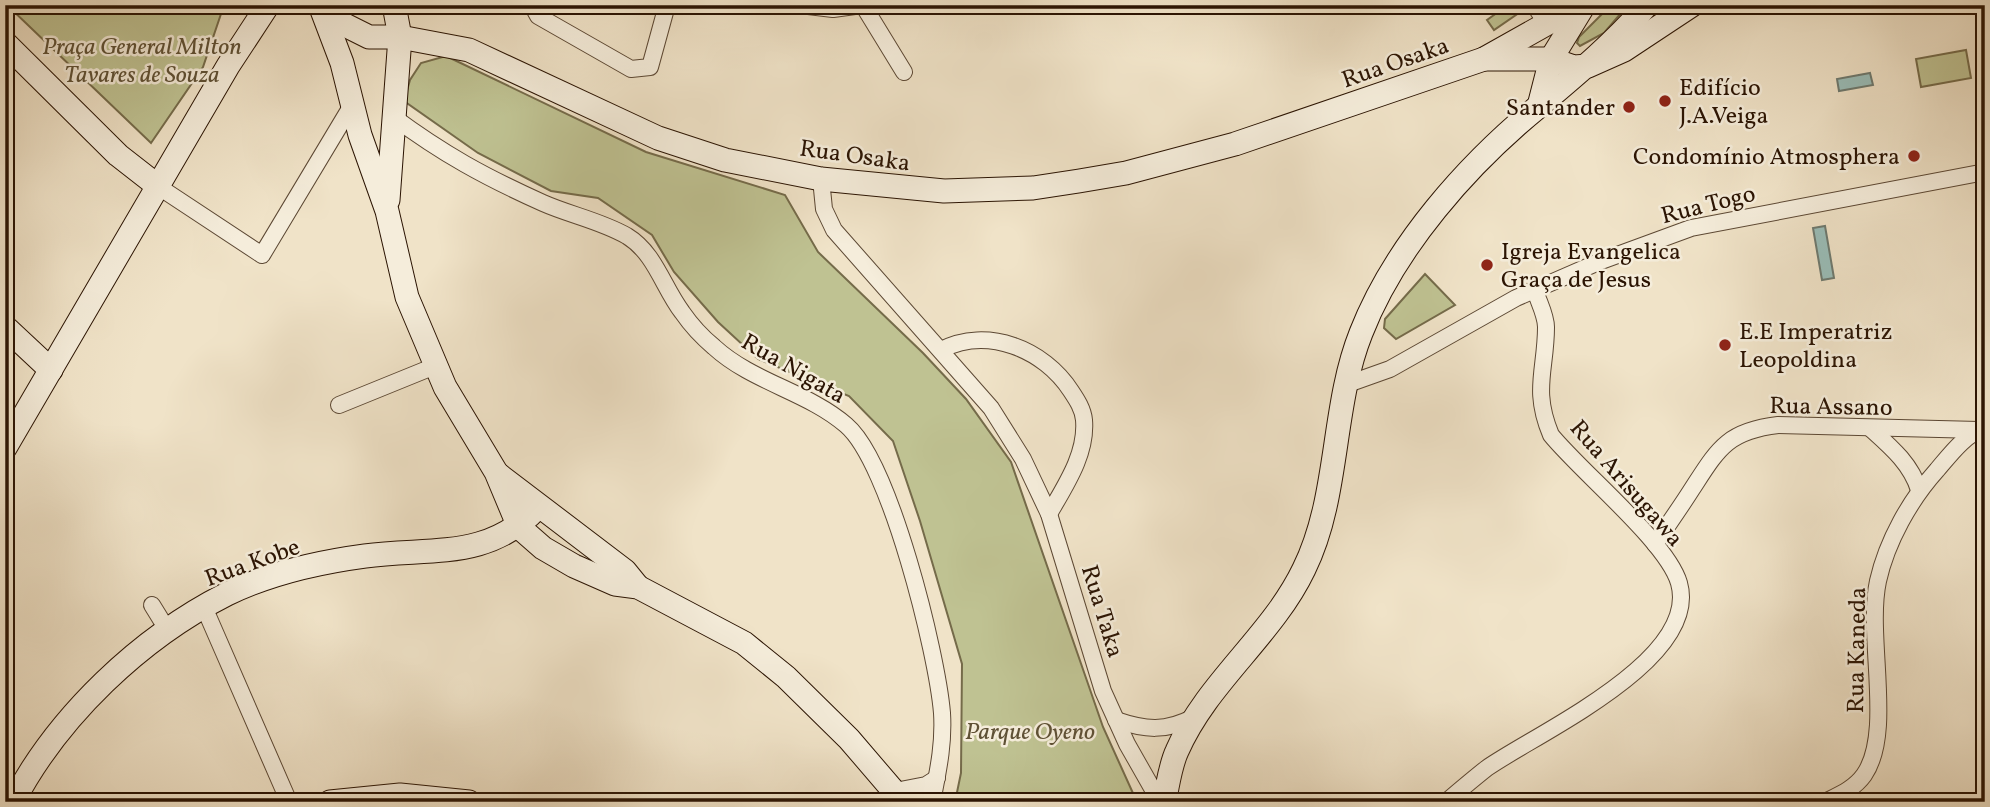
<svg xmlns="http://www.w3.org/2000/svg" width="1990" height="807" font-family="Vollkorn,serif">
	<rect width="100%" height="100%" fill="#f0e3c8"/>
	<filter id="stains"><feTurbulence type="fractalNoise" baseFrequency=".00286" numOctaves="4"/><feColorMatrix values="0 0 0 0 .2 0 0 0 0 .09 0 0 0 0 .02 0 0 0 .5 -.17"/></filter>
	<radialGradient id="worn" r=".72"><stop offset=".6" stop-color="#630" stop-opacity="0"/><stop offset="1" stop-color="#630" stop-opacity=".3"/></radialGradient>
	<g fill="#bfc292" stroke="#756b4a" stroke-width="2">
		<path d="M7 5H224L203 67 151 143Z"/>
		<path d="M1508 5H1524L1526 8 1494 30 1487 20Z"/>
		<path d="M1611 5H1628L1604 33 1580 46 1577 43 1579 37Z"/>
		<path d="M1966 50 1971 78 1921 87 1916 59Z"/>
		<path d="M446 56 646 152 785 195 818 252 923 353 966 399 1011 462 1103 727 1137 802H955L961 773 962 664 920 521 893 441 849 396 758 359 718 322 674 272 652 235 598 198 551 191 478 153 404 101 410 80 421 63Z"/>
		<path d="M1425 274 1455 305 1396 339 1384 328 1385 319Z"/>
	</g>
	<g fill="#9abeb9" stroke="#6e7a70" stroke-width="2">
		<path d="M1870 73 1873 85 1839 91 1837 79Z"/>
		<path d="M1825 226 1834 278 1822 280 1813 228Z"/>
	</g>
	<g fill="none" stroke-linecap="round" stroke-linejoin="round">
		<defs>
			<path id="lane" d="M1530 5 1542 25"/>
			<g id="street">
				<path d="M532 5 538 16 631 69 650 67 667 5"/>
				<path d="M800 5 833 9 862 5"/>
				<path d="M863 5 904 72"/>
				<path d="M392 116C443 154 485 177 543 203 570 215 601 221 627 236 655 253 663 287 682 312 691 325 702 337 714 347 752 382 808 392 846 425 890 462 937 653 942 713 944 744 938 771 932 802"/>
				<path d="M821 179 824 209 834 230 991 408 1023 459 1049 514 1103 691 1127 744 1160 802"/>
				<path d="M159 187 262 255 352 105"/>
				<path d="M941 350C987 326 1044 349 1071 391 1077 400 1083 409 1084 420 1087 454 1065 486 1049 514"/>
				<path d="M1345 385 1390 369 1516 298 1601 261 1691 228 1985 172"/>
				<path d="M339 405 435 366"/>
				<path d="M1871 429C1891 447 1911 464 1919 490"/>
				<path d="M1655 544C1667 526 1680 508 1692 489 1718 449 1727 431 1778 425L1979 430"/>
				<path d="M152 605 168 631"/>
				<path d="M204 607 289 802"/>
				<path d="M1116 720C1145 730 1166 732 1194 717"/>
				<path d="M895 791 926 785 937 778"/>
				<path d="M1446 802C1459 791 1473 779 1487 768 1537 733 1701 660 1679 583 1667 542 1582 473 1551 435 1532 390 1546 370 1546 327 1546 315 1538 301 1535 290"/>
				<path d="M1825 802C1839 795 1854 789 1864 775 1894 732 1866 637 1878 581 1887 541 1910 500 1937 470 1949 456 1966 433 1985 428"/>
			</g>
			<g id="secondary">
				<path d="M320 5 342 63 360 135 387 211 407 297 445 387 496 472 519 527 543 548 574 566 615 584 638 587 744 643 786 677 849 739 903 802"/>
				<path d="M320 6 345 25 369 37H400L469 50 658 138 725 160 821 179 944 191 1033 188 1079 181 1126 173 1235 144 1484 59 1580 5"/>
				<path d="M5 43 118 155 159 187"/>
				<path d="M1484 59H1551L1574 67 1588 66 1624 50 1692 5"/>
				<path d="M1539 106 1551 59 1584 5"/>
				<path d="M388 200 400 37 394 5"/>
				<path d="M5 327 51 370"/>
				<path d="M5 448 228 66 268 5"/>
				<path d="M499 475 625 571 638 587"/>
				<path d="M13 802C58 716 140 638 227 594 268 574 320 562 365 556 431 547 488 561 538 507"/>
				<path d="M330 802 400 795 469 802"/>
				<path d="M1164 802C1168 785 1170 766 1177 751 1207 682 1272 636 1304 569 1340 496 1331 408 1361 333 1395 246 1467 165 1539 106 1577 74 1614 43 1647 5"/>
			</g>
		</defs>
		<use href="#lane" stroke="#5c4834" stroke-width="10"/>
		<use href="#street" stroke="#5c4834" stroke-width="18"/>
		<use href="#secondary" stroke="#2b1403" stroke-width="25"/>
		<use href="#lane" stroke="#f5eddb" stroke-width="8"/>
		<use href="#street" stroke="#f5eddb" stroke-width="16"/>
		<use href="#secondary" stroke="#f5eddb" stroke-width="23"/>
	</g>
	<g fill="#8f2418" stroke="#f5eddb" stroke-width="2.5">
		<circle cx="1665" cy="101" r="7"/>
		<circle cx="1629" cy="107" r="7"/>
		<circle cx="1914" cy="156" r="7"/>
		<circle cx="1487" cy="265" r="7"/>
		<circle cx="1725" cy="345" r="7"/>
	</g>
	<g text-anchor="middle" stroke-width="5" stroke-linejoin="round" paint-order="stroke">
		<g font-size="24" font-style="italic" fill="#5f5135" stroke="#f5eddb">
			<text x="142" y="54">Praça General Milton<tspan x="142" dy="28">Tavares de Souza</tspan></text>
			<text x="1030" y="739">Parque Oyeno</text>
		</g>
		<g font-size="24" fill="#2b1403" stroke="#f5eddb">
			<text transform="translate(1395 62) rotate(-19)" y="8">Rua Osaka</text>
			<text transform="translate(855 155) rotate(8)" y="8">Rua Osaka</text>
			<text transform="translate(1708 204) rotate(-14)" y="8">Rua Togo</text>
			<text transform="translate(794 368) rotate(30)" y="8">Rua Nigata</text>
			<text transform="translate(1831 406) rotate(1)" y="8">Rua Assano</text>
			<text transform="translate(1627 483) rotate(49)" y="8">Rua Arisugawa</text>
			<text transform="translate(252 562) rotate(-20)" y="8">Rua Kobe</text>
			<text transform="translate(1103 611) rotate(73)" y="8">Rua Taka</text>
			<text transform="translate(1856 650) rotate(-89)" y="8">Rua Kaneda</text>
		</g>
		<g font-size="24" fill="#2b1403" stroke="#f5eddb" text-anchor="start">
			<text x="1679" y="95">Edifício<tspan x="1679" dy="28">J.A.Veiga</tspan></text>
			<text x="1615" y="115" text-anchor="end">Santander</text>
			<text x="1900" y="164" text-anchor="end">Condomínio Atmosphera</text>
			<text x="1501" y="259">Igreja Evangelica<tspan x="1501" dy="28">Graça de Jesus</tspan></text>
			<text x="1739" y="339">E.E Imperatriz<tspan x="1739" dy="28">Leopoldina</tspan></text>
		</g>
	</g>
	<rect width="1990" height="807" fill="none" stroke="#f0e3c8" stroke-width="28"/>
	<rect x="7" y="7" width="1976" height="793" fill="none" stroke="#2b1403" stroke-width="3.5"/>
	<rect x="14" y="14" width="1962" height="779" fill="none" stroke="#2b1403" stroke-width="2"/>
	<rect width="100%" height="100%" filter="url(#stains)"/>
	<rect width="100%" height="100%" fill="url(#worn)"/>
</svg>
